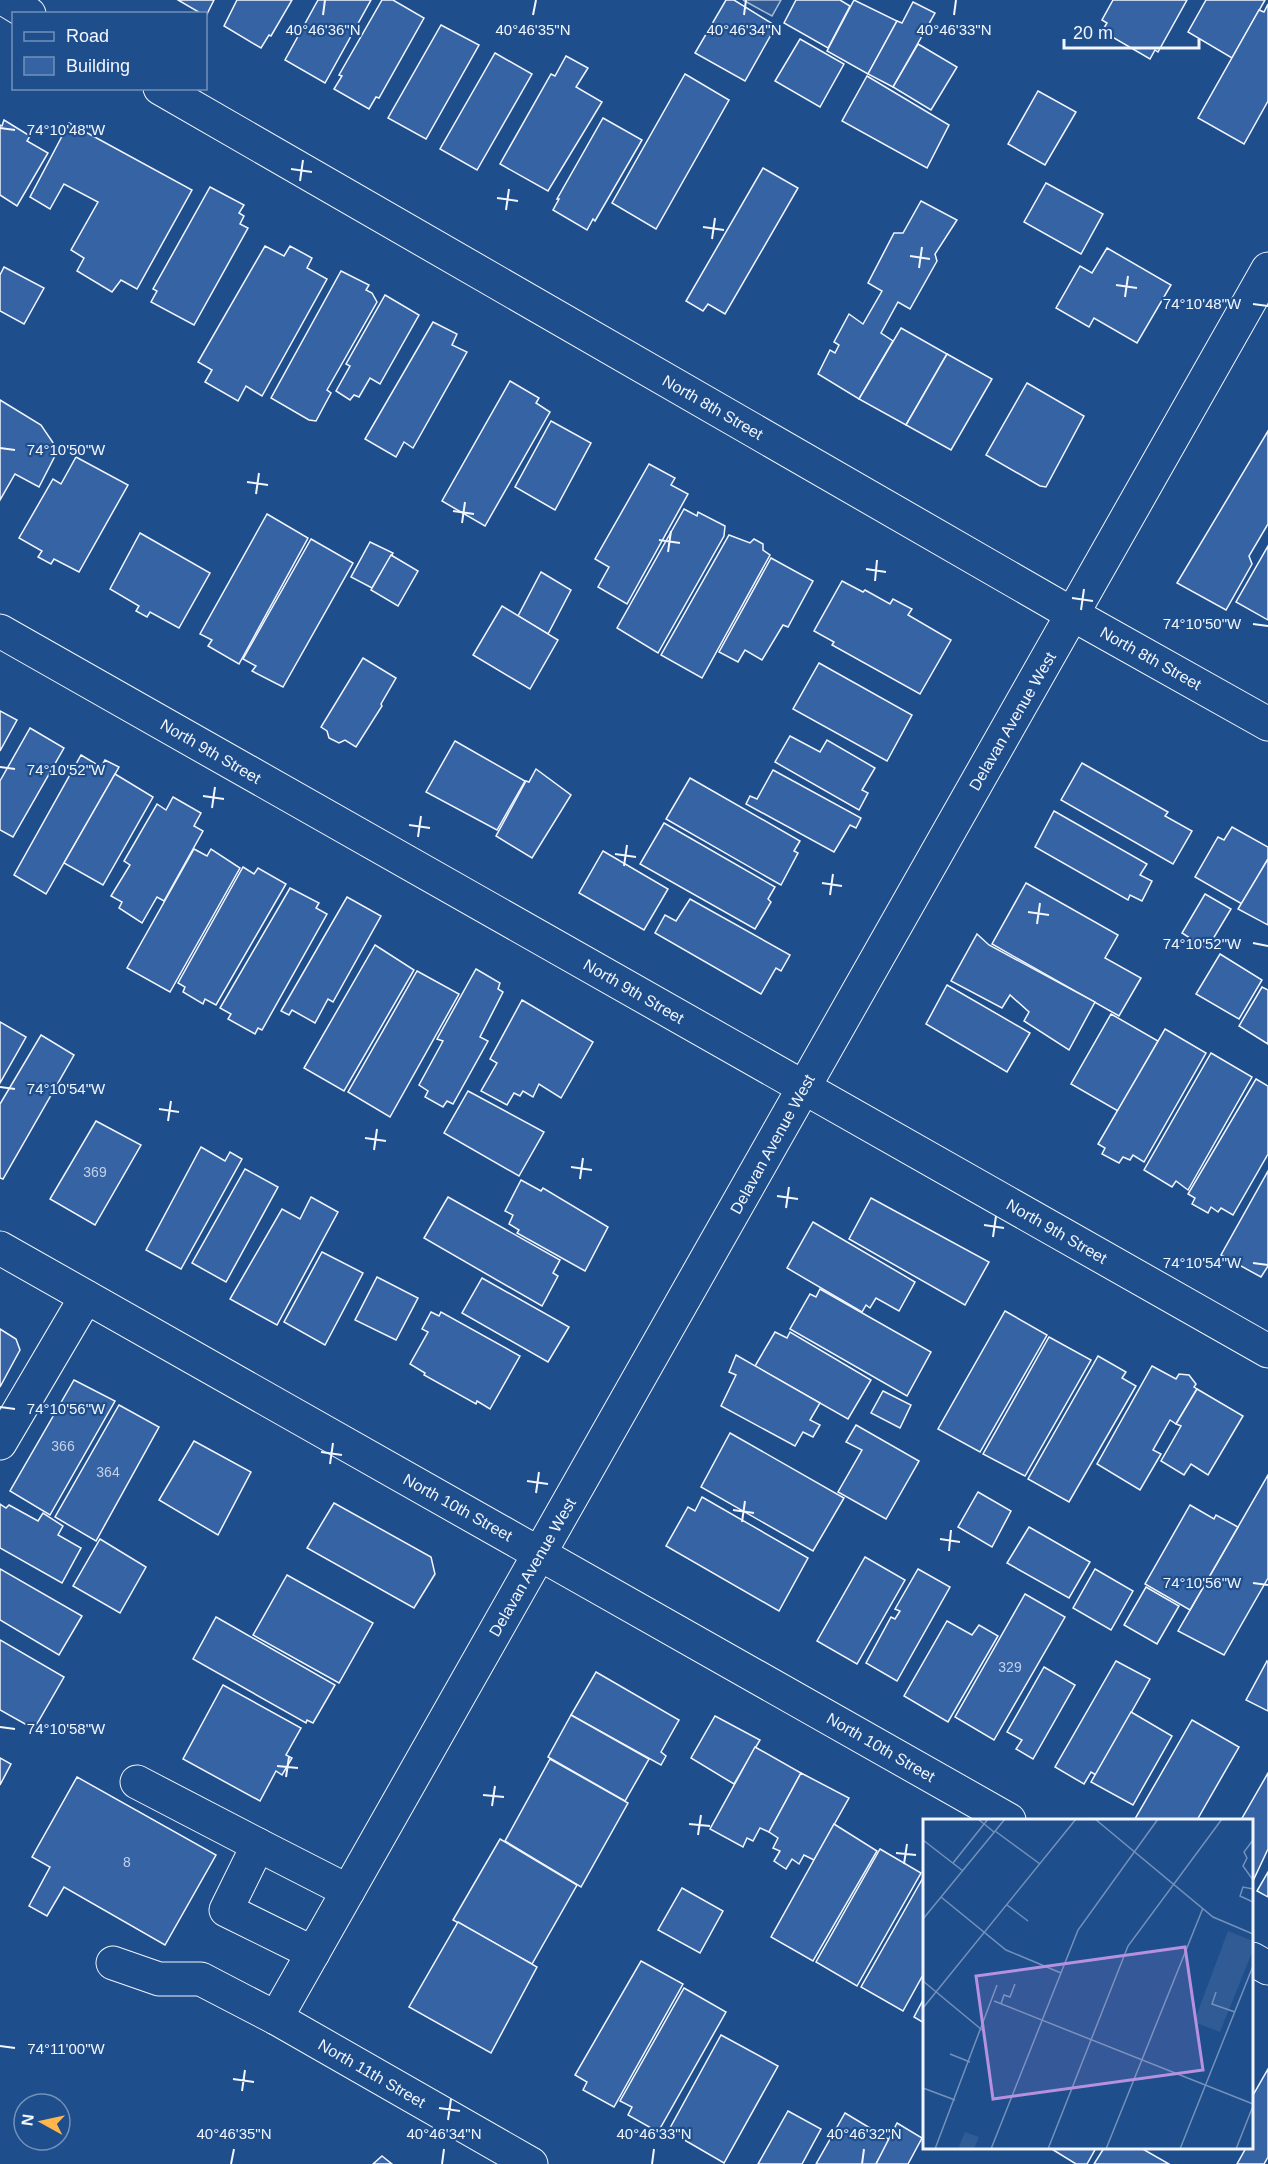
<svg xmlns="http://www.w3.org/2000/svg" width="1268" height="2164" font-family="Helvetica,sans-serif">
<rect width="100%" height="100%" fill="#1f4e8c"/>
<polygon fill="#305b95" stroke="#a8bbd7" stroke-width="1.5" points="743,0 781,0 772,16"/>
<g fill="#3563a3" stroke="#f2f6ff" stroke-width="1.5">
<polygon points="178,0 214,0 206,16 206,14 202,14"/>
<polygon points="237,0 292,0 271,36 269,35 261,48 224,26"/>
<polygon points="318,0 371,0 325,83 285,60"/>
<polygon points="382,0 393,0 424,18 379,98 376,97 369,109 334,89 342,76 339,75"/>
<polygon points="726,0 734,0 776,26 745,81 695,53"/>
<polygon points="796,0 840,0 850,6 828,48 784,23"/>
<polygon points="854,0 897,21 868,74 827,51"/>
<polygon points="1113,0 1187,0 1158,52 1155,50 1150,59 1102,31 1107,23 1102,20"/>
<polygon points="1206,0 1265,0 1232,58 1188,32"/>
<polygon points="913,2 935,13 893,87 868,74 897,21 902,23"/>
<polygon points="1268,4 1268,101 1244,144 1198,118 1259,10 1264,12"/>
<polygon points="441,25 479,45 426,139 388,118"/>
<polygon points="800,39 844,64 820,107 775,81"/>
<polygon points="918,44 957,67 931,110 893,87"/>
<polygon points="495,53 532,74 477,170 440,149"/>
<polygon points="566,56 588,68 576,87 602,102 548,191 500,164 551,74 555,76"/>
<polygon points="685,74 729,100 656,229 612,203"/>
<polygon points="867,76 949,125 927,168 842,121"/>
<polygon points="1038,91 1076,112 1045,165 1008,144"/>
<polygon points="603,118 642,140 595,221 593,219 587,230 553,210 559,199 557,199"/>
<polygon points="4,120 30,136 27,141 48,153 17,206 0,195 0,125 2,126"/>
<polygon points="69,123 192,190 137,289 121,280 112,292 77,271 84,258 71,250 98,202 64,184 50,209 30,197"/>
<polygon points="763,168 798,188 725,314 708,304 703,311 686,301"/>
<polygon points="1046,183 1103,214 1081,254 1024,222"/>
<polygon points="210,187 244,205 239,213 244,216 240,224 248,228 194,325 151,302 157,291 153,289"/>
<polygon points="921,201 957,220 935,254 937,261 910,309 898,302 881,333 893,341 859,399 818,374 830,350 835,353 839,345 834,342 849,314 863,324 882,291 868,283 894,233 903,233"/>
<polygon points="265,246 284,256 290,246 312,258 307,268 327,279 262,396 246,386 238,401 205,382 212,370 198,362"/>
<polygon points="1107,248 1171,285 1137,343 1094,318 1089,327 1056,308 1080,266 1092,273"/>
<polygon points="4,267 44,288 24,324 0,311 0,275"/>
<polygon points="341,271 369,285 366,290 372,293 377,302 327,390 331,393 316,421 309,420 271,398"/>
<polygon points="385,295 419,315 380,384 370,378 359,397 354,395 350,400 336,391 350,366 346,364"/>
<polygon points="433,322 457,334 452,345 467,352 413,448 404,442 396,457 365,439"/>
<polygon points="901,328 947,354 906,425 859,399"/>
<polygon points="947,354 992,379 951,450 906,425"/>
<polygon points="510,381 539,398 536,403 550,412 485,526 442,501"/>
<polygon points="1027,383 1084,416 1046,487 1040,486 986,455"/>
<polygon points="0,400 41,425 58,450 39,487 15,474 0,500"/>
<polygon points="551,421 591,443 555,510 515,487"/>
<polygon points="1268,431 1268,524 1249,556 1252,564 1226,610 1177,583"/>
<polygon points="76,457 128,485 79,572 54,559 51,564 38,557 42,551 19,538 53,479 61,484"/>
<polygon points="649,464 675,478 671,485 688,494 627,604 598,587 609,567 595,559"/>
<polygon points="684,509 697,516 698,512 725,526 724,536 658,653 617,628"/>
<polygon points="267,514 308,538 239,664 208,646 212,640 200,634"/>
<polygon points="140,533 210,573 179,628 150,612 147,617 136,611 139,606 110,589"/>
<polygon points="729,535 750,543 754,539 763,544 763,550 770,555 702,678 661,655"/>
<polygon points="311,539 353,563 283,687 252,671 256,666 243,659"/>
<polygon points="370,542 393,553 372,588 351,577"/>
<polygon points="1268,546 1268,620 1236,602"/>
<polygon points="391,555 418,571 398,606 371,590"/>
<polygon points="771,558 813,581 788,627 783,625 762,660 745,650 738,662 719,652"/>
<polygon points="541,572 571,590 548,634 518,616"/>
<polygon points="842,581 863,592 865,590 890,604 893,599 912,609 908,615 951,640 920,694 832,645 834,642 814,631"/>
<polygon points="502,606 558,640 530,689 473,655"/>
<polygon points="363,658 396,678 381,704 382,706 356,747 345,740 339,743 329,738 327,731 321,727"/>
<polygon points="819,663 912,715 887,761 793,709"/>
<polygon points="0,711 17,720 0,751"/>
<polygon points="30,728 64,748 13,837 0,830 0,781"/>
<polygon points="790,736 820,752 827,740 875,768 862,790 868,793 859,810 775,762"/>
<polygon points="455,741 525,781 497,830 426,792"/>
<polygon points="81,755 101,767 105,760 119,767 46,894 14,875"/>
<polygon points="1082,763 1168,812 1165,816 1192,831 1173,864 1061,800"/>
<polygon points="536,769 571,795 532,858 496,836 526,781 529,782"/>
<polygon points="773,770 861,818 856,828 850,825 834,852 746,804 750,796 757,799"/>
<polygon points="115,774 153,797 103,885 64,863"/>
<polygon points="690,778 800,841 794,851 798,853 781,885 666,819"/>
<polygon points="173,797 201,813 194,826 203,831 164,901 157,897 142,923 119,908 122,902 111,896 130,865 124,861 157,804 166,810"/>
<polygon points="1054,811 1147,864 1140,875 1152,881 1142,901 1130,895 1128,900 1035,847"/>
<polygon points="664,823 775,887 768,899 771,902 755,929 640,864"/>
<polygon points="1232,827 1268,847 1268,859 1242,904 1195,877 1218,837 1224,840"/>
<polygon points="194,849 207,856 211,849 240,868 170,992 127,968"/>
<polygon points="603,851 668,889 644,930 579,893"/>
<polygon points="1268,859 1268,925 1238,909"/>
<polygon points="243,867 254,874 258,868 286,884 216,1005 205,999 203,1004 183,992 185,987 178,983"/>
<polygon points="1026,883 1118,935 1105,958 1141,978 1119,1016 992,944"/>
<polygon points="290,888 319,903 316,908 327,914 262,1030 258,1028 255,1034 228,1019 231,1014 220,1008"/>
<polygon points="1205,894 1231,909 1207,949 1182,933"/>
<polygon points="347,897 381,916 333,1002 328,999 315,1023 292,1010 289,1015 281,1011"/>
<polygon points="690,899 790,955 781,971 776,968 761,994 655,933 665,915 676,921"/>
<polygon points="977,934 989,945 1095,1002 1069,1050 1024,1021 1029,1012 1010,995 1002,1008 951,981"/>
<polygon points="375,945 414,970 344,1091 304,1068"/>
<polygon points="1220,954 1262,980 1239,1019 1196,994"/>
<polygon points="476,969 500,983 498,989 503,992 480,1037 488,1041 453,1104 447,1101 443,1107 425,1097 428,1091 419,1085 443,1041 437,1039"/>
<polygon points="417,971 459,994 390,1117 348,1092"/>
<polygon points="947,985 1030,1033 1007,1072 926,1024"/>
<polygon points="1262,987 1268,990 1268,1044 1239,1026"/>
<polygon points="522,1000 593,1042 561,1098 539,1084 533,1097 523,1091 520,1096 514,1093 507,1105 481,1091 497,1063 490,1059"/>
<polygon points="1111,1014 1158,1041 1118,1111 1071,1084"/>
<polygon points="0,1022 26,1037 0,1083"/>
<polygon points="1165,1029 1206,1053 1144,1162 1133,1155 1130,1160 1123,1157 1119,1163 1102,1154 1105,1148 1098,1144"/>
<polygon points="41,1035 74,1055 3,1179 0,1178 0,1104"/>
<polygon points="1211,1053 1252,1077 1188,1190 1176,1181 1172,1187 1144,1170"/>
<polygon points="1256,1079 1268,1086 1268,1154 1233,1215 1221,1208 1218,1212 1211,1207 1208,1213 1192,1204 1195,1198 1188,1194"/>
<polygon points="468,1091 544,1132 519,1176 444,1133"/>
<polygon points="96,1121 141,1145 95,1225 50,1199"/>
<polygon points="201,1147 225,1161 230,1152 242,1159 181,1269 146,1250"/>
<polygon points="245,1169 278,1187 226,1282 192,1263"/>
<polygon points="1268,1171 1268,1266 1261,1277 1221,1255"/>
<polygon points="521,1180 541,1191 543,1188 608,1227 585,1271 517,1233 519,1230 509,1224 513,1215 505,1211"/>
<polygon points="311,1197 338,1212 277,1325 230,1299 282,1209 300,1219"/>
<polygon points="448,1197 560,1260 553,1273 558,1276 542,1306 424,1238"/>
<polygon points="871,1198 989,1262 965,1305 849,1239"/>
<polygon points="813,1222 915,1282 899,1311 876,1298 870,1308 866,1305 862,1312 787,1268"/>
<polygon points="322,1252 363,1273 325,1345 284,1322"/>
<polygon points="377,1277 418,1298 396,1340 355,1320"/>
<polygon points="482,1278 569,1327 548,1362 462,1313"/>
<polygon points="820,1289 931,1352 907,1396 790,1329 810,1294 816,1297"/>
<polygon points="1005,1311 1047,1335 980,1452 938,1429"/>
<polygon points="431,1312 439,1316 441,1312 520,1356 490,1409 477,1401 476,1404 424,1375 425,1373 410,1364 428,1332 422,1329"/>
<polygon points="0,1329 16,1339 20,1350 0,1387"/>
<polygon points="775,1332 787,1338 790,1332 871,1380 848,1419 755,1366"/>
<polygon points="1049,1337 1091,1360 1025,1476 983,1454"/>
<polygon points="736,1355 820,1403 810,1420 820,1425 813,1437 803,1432 795,1446 721,1406 736,1375 729,1372"/>
<polygon points="1098,1356 1126,1372 1122,1378 1136,1386 1069,1502 1028,1479"/>
<polygon points="1152,1366 1176,1379 1179,1374 1189,1375 1196,1384 1194,1387 1197,1389 1176,1424 1170,1420 1153,1450 1161,1454 1140,1490 1097,1464"/>
<polygon points="74,1380 115,1401 50,1515 10,1491"/>
<polygon points="1197,1389 1243,1416 1208,1475 1191,1464 1184,1475 1161,1461 1181,1426 1176,1424"/>
<polygon points="883,1391 911,1405 900,1428 871,1413"/>
<polygon points="119,1405 159,1427 96,1541 55,1517"/>
<polygon points="856,1425 919,1461 886,1519 838,1492 862,1450 846,1442"/>
<polygon points="730,1433 844,1498 813,1551 701,1487"/>
<polygon points="194,1441 251,1472 218,1535 159,1500"/>
<polygon points="1268,1475 1268,1578 1224,1655 1178,1631"/>
<polygon points="978,1492 1011,1511 992,1547 958,1527"/>
<polygon points="702,1497 808,1558 779,1611 666,1546 688,1507 695,1511"/>
<polygon points="334,1503 431,1557 435,1574 414,1608 307,1548"/>
<polygon points="0,1504 6,1508 9,1505 38,1521 43,1513 63,1526 58,1535 81,1548 62,1583 0,1548"/>
<polygon points="1190,1505 1214,1519 1216,1515 1238,1527 1190,1610 1145,1584"/>
<polygon points="1029,1527 1090,1562 1069,1598 1007,1563"/>
<polygon points="100,1539 146,1567 120,1613 73,1586"/>
<polygon points="865,1557 905,1580 857,1664 817,1641"/>
<polygon points="0,1569 82,1616 59,1655 0,1620"/>
<polygon points="918,1569 950,1587 897,1681 866,1663 891,1617 895,1619 900,1611 895,1609"/>
<polygon points="1095,1569 1133,1591 1111,1630 1073,1608"/>
<polygon points="287,1575 373,1623 339,1683 253,1635"/>
<polygon points="1146,1587 1179,1606 1157,1644 1124,1625"/>
<polygon points="1025,1594 1065,1617 994,1740 955,1717"/>
<polygon points="216,1617 335,1685 313,1723 307,1720 306,1723 193,1659"/>
<polygon points="947,1621 972,1635 979,1625 998,1636 948,1722 904,1696"/>
<polygon points="0,1640 64,1677 34,1729 0,1710"/>
<polygon points="1116,1661 1150,1679 1096,1775 1091,1772 1084,1784 1055,1767"/>
<polygon points="1267,1661 1268,1662 1268,1711 1246,1700"/>
<polygon points="1044,1667 1075,1685 1033,1759 1016,1749 1022,1740 1007,1732"/>
<polygon points="596,1672 679,1720 661,1752 666,1756 661,1765 571,1715"/>
<polygon points="223,1685 301,1728 286,1755 292,1758 282,1775 276,1771 260,1801 183,1759"/>
<polygon points="1131,1712 1172,1736 1133,1805 1091,1782"/>
<polygon points="571,1715 649,1759 625,1801 548,1757"/>
<polygon points="715,1716 760,1740 734,1784 691,1758"/>
<polygon points="1192,1720 1239,1747 1197,1820 1136,1820 1135,1819"/>
<polygon points="755,1747 801,1773 769,1832 760,1828 753,1841 747,1838 743,1847 710,1829"/>
<polygon points="0,1758 11,1764 0,1785"/>
<polygon points="550,1759 628,1803 581,1887 505,1841"/>
<polygon points="801,1773 849,1798 814,1860 804,1855 799,1864 792,1859 786,1869 774,1861 780,1851 773,1848 778,1838 769,1832"/>
<polygon points="1268,1773 1268,1849 1252,1883 1252,1820 1241,1820"/>
<polygon points="77,1777 216,1855 165,1945 64,1887 47,1916 29,1906 50,1867 32,1857"/>
<polygon points="834,1824 877,1851 813,1961 771,1937"/>
<polygon points="500,1839 577,1885 532,1964 453,1920"/>
<polygon points="880,1849 921,1873 857,1986 816,1962"/>
<polygon points="1268,1872 1268,1897 1257,1891"/>
<polygon points="924,1876 924,1973 903,2011 861,1987"/>
<polygon points="682,1888 723,1911 700,1953 658,1930"/>
<polygon points="458,1922 537,1967 491,2053 409,2007"/>
<polygon points="641,1961 683,1984 614,2107 583,2090 587,2082 575,2075"/>
<polygon points="684,1988 726,2012 658,2132 628,2115 632,2107 620,2101"/>
<polygon points="924,1998 924,2023 914,2017"/>
<polygon points="721,2035 778,2066 724,2163 681,2138 683,2136 670,2128"/>
<polygon points="1268,2069 1268,2157 1264,2164 1237,2164 1246,2148 1252,2148 1252,2097"/>
<polygon points="788,2111 821,2129 802,2164 758,2164"/>
<polygon points="845,2113 890,2140 876,2164 816,2164"/>
<polygon points="897,2123 922,2138 908,2164 876,2164"/>
<polygon points="1050,2148 1096,2148 1087,2164 1076,2164"/>
<polygon points="1104,2148 1141,2148 1169,2164 1094,2164"/>
<polygon points="382,2156 392,2164 373,2164"/>
</g>
<g fill="none" stroke-linecap="round" stroke-linejoin="round">
<g stroke="#f2f6ff" stroke-width="35">
<g id="minor">
<polyline points="6,0 29,14"/>
<polyline points="160,88 1072,614 1268,724"/>
<polyline points="0,631 1268,1351"/>
<polyline points="0,1248 1009,1820"/>
<polyline points="0,1443 86,1297"/>
<polyline points="137,1782 258,1845 226,1910 313,1953"/>
<polyline points="258,1845 348,1891"/>
<polyline points="1252,1959 1268,1968"/>
<polyline points="113,1963 159,1979 201,1979 276,2018 531,2164"/>
<polyline points="276,2018 1268,269"/>
</g>
</g>
<use href="#minor" stroke="#1f4e8c" stroke-width="33"/>
</g>
<path fill="none" stroke="#f2f6ff" stroke-width="2" d="M 323,15 L 325,0M 533,15 L 536,0M 744,15 L 746,0M 954,15 L 956,0M 0,128 L 15,130M 291,169 L 312,172M 300,181 L 303,160M 497,198 L 518,201M 506,210 L 509,189M 703,227 L 724,230M 712,239 L 715,218M 910,256 L 930,259M 919,268 L 922,247M 1116,285 L 1137,288M 1125,297 L 1128,276M 1253,304 L 1268,306M 0,448 L 15,450M 247,482 L 268,485M 256,494 L 259,473M 453,511 L 474,514M 462,523 L 465,502M 659,540 L 680,543M 668,552 L 671,531M 866,569 L 886,572M 875,581 L 877,560M 1072,598 L 1093,601M 1081,610 L 1084,589M 1253,624 L 1268,626M 0,767 L 15,769M 203,796 L 224,799M 212,808 L 215,787M 409,825 L 430,828M 418,837 L 421,816M 615,854 L 636,857M 624,866 L 627,845M 822,883 L 842,886M 830,895 L 833,874M 1028,912 L 1049,915M 1037,924 L 1040,903M 1253,943 L 1268,946M 0,1087 L 15,1089M 159,1109 L 179,1112M 168,1121 L 171,1101M 365,1138 L 386,1141M 374,1150 L 377,1129M 571,1167 L 592,1170M 580,1179 L 583,1158M 777,1196 L 798,1199M 786,1208 L 789,1187M 984,1225 L 1004,1228M 993,1237 L 996,1216M 1253,1263 L 1268,1265M 0,1407 L 15,1409M 321,1452 L 342,1455M 330,1464 L 333,1443M 527,1481 L 548,1484M 536,1493 L 539,1472M 733,1510 L 754,1513M 742,1522 L 745,1501M 940,1539 L 960,1542M 949,1551 L 951,1530M 1253,1583 L 1268,1585M 0,1727 L 15,1729M 277,1766 L 298,1768M 286,1777 L 289,1757M 483,1795 L 504,1797M 492,1806 L 495,1786M 689,1824 L 710,1826M 698,1835 L 701,1815M 896,1853 L 916,1855M 904,1864 L 907,1844M 0,2046 L 15,2048M 233,2079 L 254,2082M 242,2091 L 245,2070M 439,2108 L 460,2111M 448,2120 L 451,2099M 231,2164 L 234,2149M 442,2164 L 444,2149M 652,2164 L 654,2149M 862,2164 L 864,2149"/>
<g text-anchor="middle" stroke-width="4.5" stroke-linejoin="round" paint-order="stroke">
<g font-size="14" fill="#c3d1e8">
<text x="95" y="1177">369</text>
<text x="63" y="1451">366</text>
<text x="108" y="1477">364</text>
<text x="1010" y="1672">329</text>
<text x="127" y="1867">8</text>
</g>
<g font-size="16" fill="#f2f6ff" stroke="#1f4e8c">
<text transform="translate(713 407) rotate(30)" y="6">North 8th Street</text>
<text transform="translate(1151 658) rotate(29)" y="6">North 8th Street</text>
<text transform="translate(1012 721) rotate(-60)" y="6">Delavan Avenue West</text>
<text transform="translate(211 751) rotate(30)" y="6">North 9th Street</text>
<text transform="translate(634 991) rotate(30)" y="6">North 9th Street</text>
<text transform="translate(772 1144) rotate(-61)" y="6">Delavan Avenue West</text>
<text transform="translate(1057 1231) rotate(30)" y="6">North 9th Street</text>
<text transform="translate(458 1507) rotate(29)" y="6">North 10th Street</text>
<text transform="translate(532 1567) rotate(-60)" y="6">Delavan Avenue West</text>
<text transform="translate(881 1747) rotate(30)" y="6">North 10th Street</text>
<text transform="translate(372 2073) rotate(30)" y="6">North 11th Street</text>
</g>
</g>
<g transform="translate(923 1819)">
<rect width="330" height="330" fill="#1f4e8c"/>
<path d="M 305,112 L 330,122 L 330,131 L 297,213 L 271,203 ZM 42,313 L 56,318 L 51,330 L 35,330 Z" fill="#305b95"/>
<path fill="none" stroke="#7391ba" stroke-width="1.5" d="M 55,0 L 71,13M 172,0 L 290,98 L 330,115M 72,12 L 117,45M 0,21 L 40,52M 330,21 L 321,33 L 324,39 L 320,47 L 330,61M 30,44 L 65,0M 330,70 L 320,68 L 317,77 L 330,83M 18,78 L 83,131 L 138,154M 84,86 L 105,102M 0,100 L 82,0M 0,162 L 59,211M 293,173 L 289,185 L 312,193M 71,182 L 330,285M 78,185 L 81,176 L 87,178 L 92,165M 0,189 L 153,0M 27,235 L 47,243M 0,269 L 32,281M 12,330 L 74,166M 68,330 L 155,111 L 235,0M 125,330 L 205,127 L 299,0M 183,330 L 280,89M 257,330 L 330,147M 313,330 L 330,287"/>
<path fill="#b691df" fill-opacity="0.15" stroke="#b691df" stroke-width="3" d="M 262,128 L 280,251 L 70,280 L 53,157 Z"/>
<rect width="330" height="330" fill="none" stroke="#f2f6ff" stroke-width="3"/>
</g>
<g font-size="15" text-anchor="middle" fill="#f2f6ff" stroke="#1f4e8c" stroke-width="4.5" stroke-linejoin="round" paint-order="stroke">
<text x="323" y="35">40°46'36"N</text>
<text x="533" y="35">40°46'35"N</text>
<text x="744" y="35">40°46'34"N</text>
<text x="954" y="35">40°46'33"N</text>
<text x="66" y="135">74°10'48"W</text>
<text x="1202" y="309">74°10'48"W</text>
<text x="66" y="455">74°10'50"W</text>
<text x="1202" y="629">74°10'50"W</text>
<text x="66" y="775">74°10'52"W</text>
<text x="1202" y="949">74°10'52"W</text>
<text x="66" y="1094">74°10'54"W</text>
<text x="1202" y="1268">74°10'54"W</text>
<text x="66" y="1414">74°10'56"W</text>
<text x="1202" y="1588">74°10'56"W</text>
<text x="66" y="1734">74°10'58"W</text>
<text x="66" y="2054">74°11'00"W</text>
<text x="234" y="2139">40°46'35"N</text>
<text x="444" y="2139">40°46'34"N</text>
<text x="654" y="2139">40°46'33"N</text>
<text x="864" y="2139">40°46'32"N</text>
</g>
<rect x="12" y="12" width="195" height="78" fill="#1f4e8c" stroke="#7391ba" stroke-width="1.5"/>
<rect x="24" y="32" width="30" height="9" fill="#1f4e8c" stroke="#7391ba" stroke-width="1.5"/>
<text x="66" y="42" font-size="18" fill="#f2f6ff">Road</text>
<rect x="24" y="57" width="30" height="18" fill="#3563a3" stroke="#7391ba" stroke-width="1.5"/>
<text x="66" y="72" font-size="18" fill="#f2f6ff">Building</text>
<g transform="translate(42 2122) rotate(278)"><circle r="28" fill="#1f4e8c" stroke="#7391ba" stroke-width="1.5"/>
<path d="M0-4.5L10 22L0 15L-10 22Z" fill="#ffb74d"/>
<text y="-9" font-size="16" font-weight="bold" text-anchor="middle" fill="#f2f6ff">N</text>
</g>
<path d="M1064 39v9h135v-9" fill="none" stroke="#f2f6ff" stroke-width="3"/>
<text x="1073" y="39" font-size="18" fill="#f2f6ff" stroke="#1f4e8c" stroke-width="4.5" paint-order="stroke">20 m</text>
</svg>
